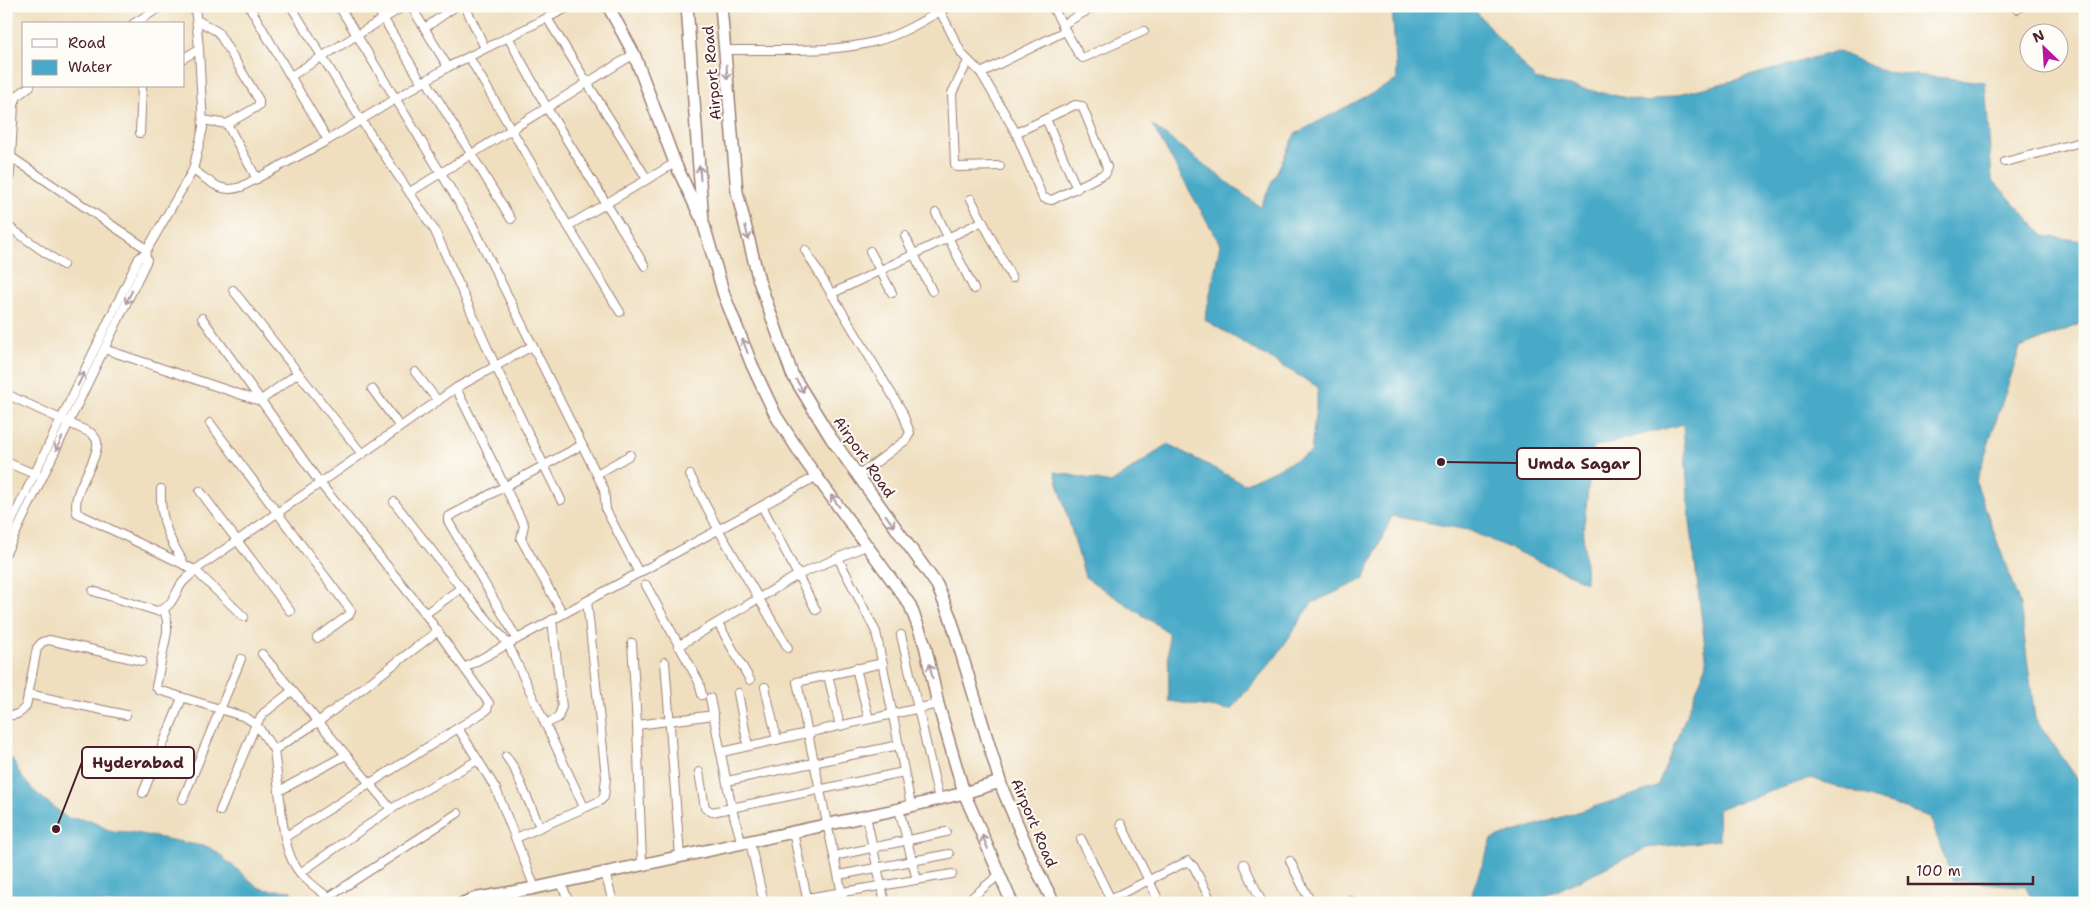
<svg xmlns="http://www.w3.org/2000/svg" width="2091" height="909" font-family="'Shantell Sans',sans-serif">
<rect width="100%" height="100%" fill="#fdfcf7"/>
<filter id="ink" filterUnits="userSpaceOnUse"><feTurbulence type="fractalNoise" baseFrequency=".02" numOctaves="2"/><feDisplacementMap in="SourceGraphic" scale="10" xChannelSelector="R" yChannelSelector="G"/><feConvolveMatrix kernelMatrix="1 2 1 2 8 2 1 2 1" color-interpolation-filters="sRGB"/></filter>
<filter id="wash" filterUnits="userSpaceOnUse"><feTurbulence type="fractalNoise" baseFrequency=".0096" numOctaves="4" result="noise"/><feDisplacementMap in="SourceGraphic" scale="20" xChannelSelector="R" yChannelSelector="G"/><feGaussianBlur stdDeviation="1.12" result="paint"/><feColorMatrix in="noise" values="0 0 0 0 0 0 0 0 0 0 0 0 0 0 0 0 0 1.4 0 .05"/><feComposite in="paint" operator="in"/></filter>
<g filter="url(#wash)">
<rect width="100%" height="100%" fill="#efdfbf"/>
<g fill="#48aac8" stroke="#49647a">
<polygon points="1392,6 1471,6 1535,79 1647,102 1732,81 1837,51 1885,72 1985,82 1992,179 2044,236 2085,241 2085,322 2020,348 1976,482 2020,605 2035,718 2085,790 2085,903 2034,903 2025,886 1953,881 1930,817 1811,778 1718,809 1719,840 1647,848 1531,903 1468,903 1492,839 1657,787 1707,664 1690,521 1683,424 1593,447 1583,533 1586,582 1468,530 1392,516 1364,579 1312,603 1275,658 1230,710 1169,701 1168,632 1085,577 1055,472 1111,483 1168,444 1244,484 1311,453 1318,387 1205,320 1220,244 1152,125 1260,207 1295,134 1397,80"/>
<path d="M 6,755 L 12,759 L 21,776 L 33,790 L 67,818 L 90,820 L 110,831 L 130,832 L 208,847 L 215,851 L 258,887 C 268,892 280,889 291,891 L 293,897 L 289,903 L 6,903 Z"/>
</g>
</g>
<g filter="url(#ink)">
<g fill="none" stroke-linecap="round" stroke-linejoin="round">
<g stroke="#9c7f75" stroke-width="10">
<g id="street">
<polyline points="249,6 328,140"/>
<polyline points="291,6 361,120 435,231 495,365 561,500"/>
<polyline points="339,6 472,224 604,489 606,510 639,573"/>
<polyline points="376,6 422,83"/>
<polyline points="411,6 448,67"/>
<polyline points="465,6 485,48"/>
<polyline points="1052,6 1079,55 1083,58 1144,31"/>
<polyline points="2017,9 2022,6"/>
<polyline points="940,11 962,54 981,73 1016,133 1043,198 1052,200 1106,173 1107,167 1082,106 1075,105 1016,133"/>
<polyline points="547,18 647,179"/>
<polyline points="197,20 218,32 259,100 259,105 255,108 227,124 203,120"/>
<polyline points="133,24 162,6"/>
<polyline points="1062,25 1095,6"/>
<polyline points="425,28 456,6"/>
<polyline points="508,37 547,108 645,266"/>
<path d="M 725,50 C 773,49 831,54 877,41 C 903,34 926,19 949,6"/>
<polyline points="469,57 568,226 675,163"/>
<polyline points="184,58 199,49"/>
<polyline points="968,61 952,93 955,164 957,167 1000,166"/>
<polyline points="981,73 1065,31"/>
<polyline points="291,76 404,6"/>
<polyline points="426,80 511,219"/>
<polyline points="30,86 17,96 14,104 11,157 147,249"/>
<polyline points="1046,119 1077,189"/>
<polyline points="227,124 257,179"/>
<polyline points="140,133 142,86"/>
<polyline points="2005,162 2085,141"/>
<path d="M 193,170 C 210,181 220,194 241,187 L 328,140 L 448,67 L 571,6"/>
<polyline points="410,192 634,54"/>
<polyline points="971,199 1012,278"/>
<polyline points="936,213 974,289"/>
<polyline points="6,220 11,157 9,156"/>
<polyline points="6,225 63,265"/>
<polyline points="568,226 620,312"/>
<polyline points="905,236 932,291"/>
<polyline points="805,250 902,411 910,433 906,440 858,476"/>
<polyline points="870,251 892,293"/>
<polyline points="831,294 983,221"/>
<polyline points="202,318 320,483 421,608 489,703 487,710 458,728 496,789 535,888"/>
<polyline points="532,346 456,388 524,525 521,539 563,614"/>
<polyline points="104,349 260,401 298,373"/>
<polyline points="415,372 438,401"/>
<polyline points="372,389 400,427"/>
<path d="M 6,394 L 91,433 C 95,437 98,440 97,446 C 95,468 71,490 77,513 L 195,570 L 244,617"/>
<polyline points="210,423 351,611 349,615 317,638"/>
<polyline points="362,454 456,388"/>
<polyline points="6,462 39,476"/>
<polyline points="597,474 630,455"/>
<polyline points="690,475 718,529 788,648"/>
<path d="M 161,489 C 160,507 163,523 171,540 C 175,549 181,556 184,565"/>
<polyline points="200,491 290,611"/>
<polyline points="394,502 461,588 425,614"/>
<polyline points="762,506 816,610"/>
<polyline points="6,533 139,258 145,253 193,170 203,128 199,49 195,6"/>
<polyline points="6,553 147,260 145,253"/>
<polyline points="838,558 876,632 911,805"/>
<polyline points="646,585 699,682 702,695"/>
<polyline points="461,588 508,644 584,807"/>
<path d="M 93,591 L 157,611 C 174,607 174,593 183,582 C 187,578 192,574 195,570 L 362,454 L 233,290"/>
<polyline points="587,601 817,476"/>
<polyline points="164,610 167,620 167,632 156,687 159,690 245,717 256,724 274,750"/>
<polyline points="718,623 750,680"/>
<polyline points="901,635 939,799"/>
<polyline points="517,639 448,521 448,517 582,445"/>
<polyline points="632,643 637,725 642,864"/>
<polyline points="678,646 798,575 868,545"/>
<polyline points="262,654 391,809"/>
<polyline points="665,662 680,856"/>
<polyline points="464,668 587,601 606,777 604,797 600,801 516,838"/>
<polyline points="856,668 869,719"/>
<polyline points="828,675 840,726"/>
<polyline points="765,687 777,740"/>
<polyline points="738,693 748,746"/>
<polyline points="28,694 126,715"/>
<polyline points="710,698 732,809 742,844"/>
<path d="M 6,715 C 16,716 20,714 26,706 L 37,648 L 42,642 L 49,640 L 142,661"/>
<polyline points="545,724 558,718 562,707 552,620"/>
<polyline points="637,725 714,715"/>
<polyline points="722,752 938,704"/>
<polyline points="506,756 514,768 540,827"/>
<polyline points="699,772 705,808 712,812 904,772"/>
<polyline points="727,781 899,745"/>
<polyline points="279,791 274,750 318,722 438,631"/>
<polyline points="143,793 182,698"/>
<polyline points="183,799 241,659"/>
<polyline points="899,809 917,880"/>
<polyline points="220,811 256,724 264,713 292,691"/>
<polyline points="866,816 885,903"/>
<polyline points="1121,824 1160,903"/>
<polyline points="793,832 808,903"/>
<polyline points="285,837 458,728"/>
<polyline points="1081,839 1112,902"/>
<polyline points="750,842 764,903"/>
<polyline points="834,856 946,832"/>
<polyline points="1290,861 1311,903"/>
<polyline points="1244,864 1262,903"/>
<polyline points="605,872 613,903"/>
<polyline points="300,873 391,809 478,760"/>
<polyline points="839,875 949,854"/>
<polyline points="561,882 569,903"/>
<polyline points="329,897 458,813"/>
<polyline points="807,898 952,874"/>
<path d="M 335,903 C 324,893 312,886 302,875 C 282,854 283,818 279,791 L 346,755"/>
<polyline points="844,903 797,682 883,663"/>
<polyline points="965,903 999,875"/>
<polyline points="1102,903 1188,861 1194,867 1212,903"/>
<polyline points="1347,903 1351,901"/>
</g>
</g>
<g stroke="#9c7f75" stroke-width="14">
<g id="secondary">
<polyline points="608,6 634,54 675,163 700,216"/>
<polyline points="687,6 703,222 724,295 752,365 776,416 806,462 910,605 925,645 938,704 964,793 1012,903"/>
<polyline points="721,6 737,192 759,281 792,374 831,438 937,585 951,619 1002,788 1036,868 1054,903"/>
<polyline points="463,903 473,899 535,888 899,809 964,793 1000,782"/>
</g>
</g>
<use href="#street" stroke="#fff" stroke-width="8"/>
<use href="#secondary" stroke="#fff" stroke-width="11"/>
</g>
<defs><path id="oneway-shaft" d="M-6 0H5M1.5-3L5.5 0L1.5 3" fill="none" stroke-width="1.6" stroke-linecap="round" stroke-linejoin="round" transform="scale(1.25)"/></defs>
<g stroke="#ae9aa0">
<use href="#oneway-shaft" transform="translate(727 72) rotate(85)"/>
<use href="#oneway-shaft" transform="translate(700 173) rotate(-94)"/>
<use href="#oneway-shaft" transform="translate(747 233) rotate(76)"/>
<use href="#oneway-shaft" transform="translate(129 297) rotate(116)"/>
<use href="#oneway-shaft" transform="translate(745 346) rotate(-111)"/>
<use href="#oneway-shaft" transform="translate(81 379) rotate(-64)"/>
<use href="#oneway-shaft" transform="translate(800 386) rotate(59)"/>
<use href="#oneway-shaft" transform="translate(59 444) rotate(115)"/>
<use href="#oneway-shaft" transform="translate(835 501) rotate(-126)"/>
<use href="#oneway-shaft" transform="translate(890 521) rotate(54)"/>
<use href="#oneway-shaft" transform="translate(931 671) rotate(-102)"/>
<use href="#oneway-shaft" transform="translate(985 842) rotate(-113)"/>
</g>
</g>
<g text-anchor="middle" stroke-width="4" stroke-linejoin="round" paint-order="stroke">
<g font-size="15" fill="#4a1f2b" stroke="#fdfcf7">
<text transform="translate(712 73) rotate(-95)" y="5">Airport Road</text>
<text transform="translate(864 457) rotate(55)" y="5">Airport Road</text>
<text transform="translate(1034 823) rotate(67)" y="5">Airport Road</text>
</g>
</g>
<path fill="none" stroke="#4a1f2b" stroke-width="2" d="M1441 462L1517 463M56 829L82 762"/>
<g fill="#4a1f2b" stroke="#fdfcf7" stroke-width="2">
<circle cx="1441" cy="462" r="5"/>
<circle cx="56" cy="829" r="5"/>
</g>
<g fill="#fdfcf7" stroke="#4a1f2b" stroke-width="2">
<rect x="1517" y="448" width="123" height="31" rx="5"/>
<rect x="82" y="747" width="112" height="31" rx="5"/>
</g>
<g font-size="16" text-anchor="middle" font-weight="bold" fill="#4a1f2b">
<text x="1579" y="469">Umda Sagar</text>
<text x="138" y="768">Hyderabad</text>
</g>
<rect width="2091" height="909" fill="none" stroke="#fdfcf7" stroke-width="25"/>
<rect x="22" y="22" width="162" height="65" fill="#fdfcf7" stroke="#b5a4a5"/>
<rect x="32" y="39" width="25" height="8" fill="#ffffff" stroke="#b5a4a5"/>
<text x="68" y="48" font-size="15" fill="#4a1f2b">Road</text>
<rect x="32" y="60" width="25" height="15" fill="#48aac8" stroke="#b5a4a5"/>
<text x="68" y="72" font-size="15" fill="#4a1f2b">Water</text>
<g transform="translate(2044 48) rotate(335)"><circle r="24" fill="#fdfcf7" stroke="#b5a4a5"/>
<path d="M0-4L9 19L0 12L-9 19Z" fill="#b5179e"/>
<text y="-8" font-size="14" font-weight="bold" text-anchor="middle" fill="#4a1f2b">N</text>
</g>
<path d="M1908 876v8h125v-8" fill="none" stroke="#4a1f2b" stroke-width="2.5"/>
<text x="1916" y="876" font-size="15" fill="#4a1f2b" stroke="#fdfcf7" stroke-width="4" paint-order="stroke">100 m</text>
</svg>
